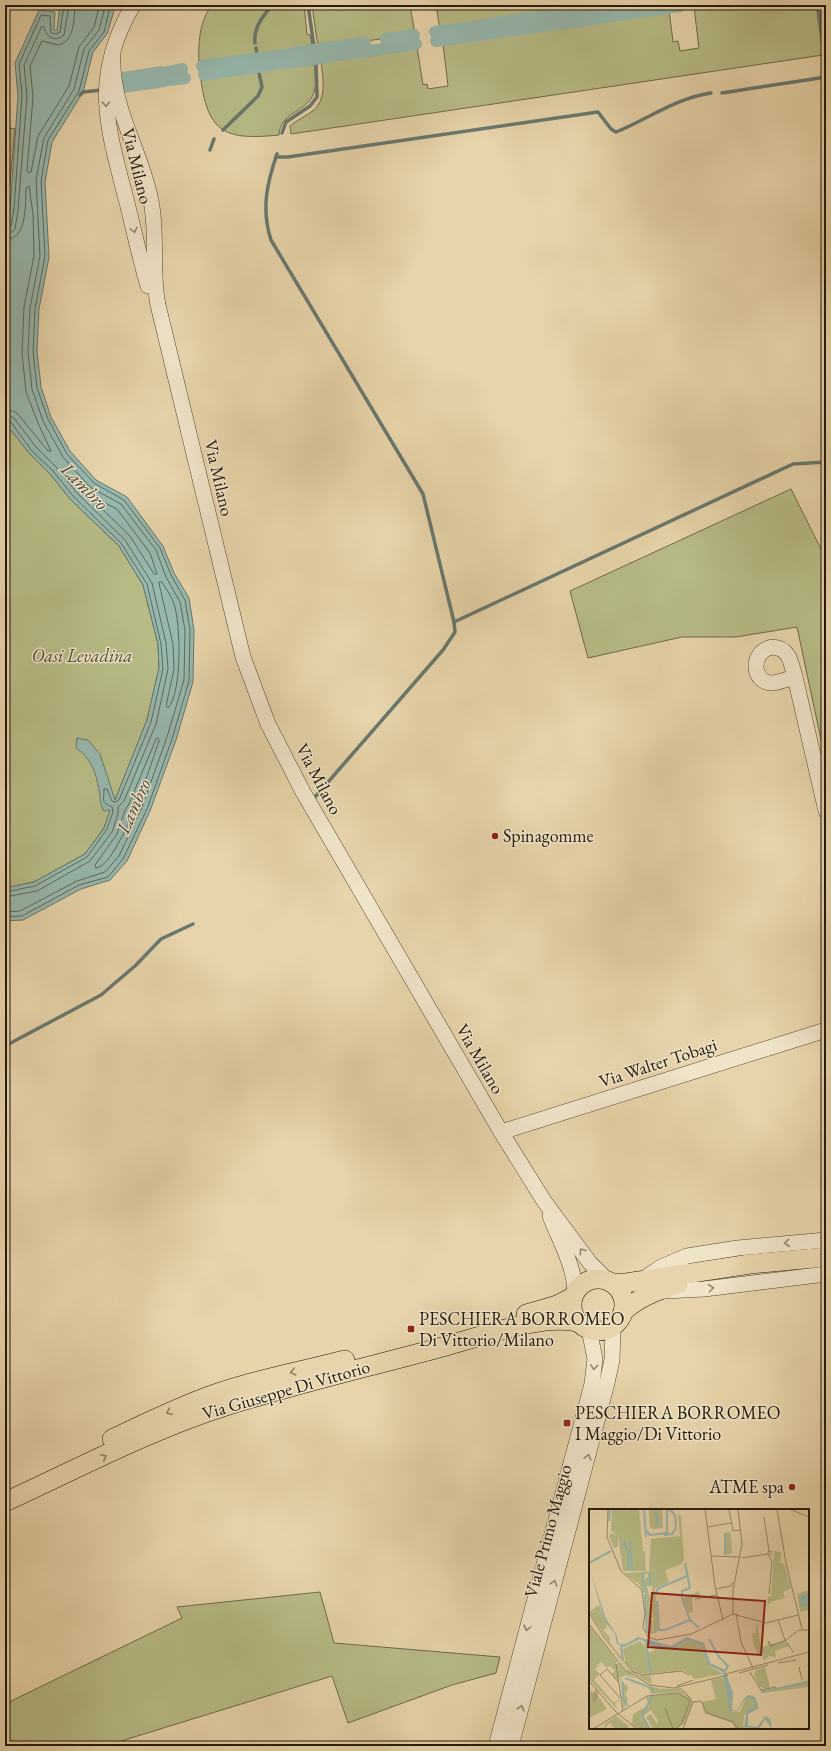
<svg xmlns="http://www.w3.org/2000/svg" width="831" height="1751" font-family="'EB Garamond',serif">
<rect width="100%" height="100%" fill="#e7d4aa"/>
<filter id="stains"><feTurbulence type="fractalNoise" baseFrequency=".005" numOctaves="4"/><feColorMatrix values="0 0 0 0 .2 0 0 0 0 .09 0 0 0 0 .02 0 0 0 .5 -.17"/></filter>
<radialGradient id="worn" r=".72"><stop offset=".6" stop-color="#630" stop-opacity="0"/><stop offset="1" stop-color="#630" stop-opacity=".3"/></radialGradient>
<g fill="#b7bc87" stroke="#6d6a4a">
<path d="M 212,5 L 304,5 L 307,34 L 310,35 L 313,48 L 199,65 C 198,45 199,21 212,5 Z"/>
<polygon points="312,5 410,5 415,34 318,48"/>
<polygon points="436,5 609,5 440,30"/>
<path d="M 709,5 L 816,5 L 823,55 L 291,134 L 290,126 C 297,120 306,116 314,110 C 327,98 323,78 321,62 L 417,47 L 423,85 L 427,84 L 428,89 L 448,86 L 443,44 L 669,10 L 673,42 L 678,41 L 680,51 L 699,48 L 694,7 Z"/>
<path d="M 314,63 C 315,74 318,86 312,97 C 303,113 280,113 279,135 C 228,140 208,135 201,80 Z"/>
<polygon points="5,127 15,129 5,236"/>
<polygon points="5,420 10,429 29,453 50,474 71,500 119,546 143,585 158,644 159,668 147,720 104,828 85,854 34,882 5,888"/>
<polygon points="791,489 826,559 826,763 797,627 736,637 682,637 588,658 570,591"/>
<polygon points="320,1592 334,1643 500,1657 496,1673 452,1685 348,1723 332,1676 118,1742 119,1746 7,1746 5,1704 182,1618 177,1607"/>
</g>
<path fill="#97b8ae" stroke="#69786d" d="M 60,5 L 112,5 L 114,11 L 107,34 L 93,52 L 83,92 L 52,142 L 45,182 L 49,257 L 39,309 L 37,351 L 41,387 L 51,417 L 70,451 L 96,480 L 127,497 L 163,546 L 174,573 L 189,598 L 194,630 L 193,682 L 176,740 L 150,811 L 127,861 L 110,880 L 81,889 L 23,920 L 5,921 L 5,888 L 34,882 L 85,854 L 104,828 L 110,810 L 104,811 C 99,803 101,798 99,790 C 96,772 91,758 76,748 L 77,738 L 88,740 L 100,754 L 115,800 L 147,720 L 159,668 L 158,644 L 143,585 L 119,546 L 71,500 L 50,474 L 29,453 L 10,429 L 5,420 L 5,236 L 10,209 L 18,96 L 15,63 L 39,10 L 55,12 L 54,30 L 57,30 Z"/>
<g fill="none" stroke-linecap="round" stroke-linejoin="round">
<g stroke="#5d685d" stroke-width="1">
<path d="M 75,5 C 74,19 75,41 58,45 L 42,41 L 30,66 L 33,97 L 27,171 L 29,173 L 31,172 L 38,136 L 69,86 L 79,47 L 94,27 L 98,11 L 98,5"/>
<polyline points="5,229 11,226 14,209 22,96 19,64 41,15 50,16 51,33 56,34 60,32 64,5"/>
<path d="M 5,234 L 10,233 L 15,229 L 18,210 L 27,96 L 24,65 L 42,26 L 44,27 C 46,37 55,43 64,35 L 69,5"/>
<path d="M 5,240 C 28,239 25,204 26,188 L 29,186 L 33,214 L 34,256 L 24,307 L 22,353 L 26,392 L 38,423 L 51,451 L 48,451 L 17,413 L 5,408"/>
<polyline points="5,414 14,418 36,447 57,468 78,494 125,540 152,583 166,643 168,669 156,724 124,801 118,807 118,814 112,832 90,861 37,891 5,897"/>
<path d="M 5,419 L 10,421 L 32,451 L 53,471 L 74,497 L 121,543 L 147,584 L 161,644 L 163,669 L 151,722 L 119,800 L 115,802 L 112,801 L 107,789 L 104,789 C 104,802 101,802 112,807 L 113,812 L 107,829 L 87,857 L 35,886 L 5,892"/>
<polygon points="93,497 117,509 150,553 157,574 154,574 130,536 93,500"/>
<path d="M 159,582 L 162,582 C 166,589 172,597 174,604 C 181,624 182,693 168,708 L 166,706 L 174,669 L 173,644 Z"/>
<path d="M 158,738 L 159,741 C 151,764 119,865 96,868 L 95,865 L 117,834 L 125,810 L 129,804 L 156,739 Z"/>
<polyline points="5,912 20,911 77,881 105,872 119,856 142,807 167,737 184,680 185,630 180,602 166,577 156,550 121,504 90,487 63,457 43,421 32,389 28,352 30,308 40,256 36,180 44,138 74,89 84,49 99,30 104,11 104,5"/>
<polyline points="5,917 22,916 79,885 108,877 123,859 147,809 172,739 189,681 190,630 185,600 171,575 160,548 124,500 94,483 67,454 48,419 37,388 33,351 35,309 45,256 41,181 48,140 79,91 89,51 104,32 109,11 109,5"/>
</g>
<g stroke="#69786d" stroke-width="3.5">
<polyline points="308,5 314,47"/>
<polyline points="685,5 687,5"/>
<polyline points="818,5 825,54"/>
<path d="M 255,43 C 253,27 263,17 272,5"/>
<polyline points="256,48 257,55"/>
<polyline points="722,93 826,77"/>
<polyline points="80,95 83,92 102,90"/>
<polyline points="223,130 258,96 262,87 259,73"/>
<polyline points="282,133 286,122 310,106 317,97 316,63"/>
<polyline points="210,150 214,139"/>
<path d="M 277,154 C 267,183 261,209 271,240 L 423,494 L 454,622 L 455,632 L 443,650 L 315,797"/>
<path d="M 276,157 L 288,157 L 598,112 L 611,129 L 616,132 C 648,119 676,98 711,93"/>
<polyline points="454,622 793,464 826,462"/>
<polyline points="5,1046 101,995 135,966 161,939 193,924"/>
</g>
<g stroke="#97b8ae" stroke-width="12">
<polyline points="673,7 681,6"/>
<polyline points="585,10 621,5"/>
<polyline points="637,12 669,8"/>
<polyline points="535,18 580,11"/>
<polyline points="586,20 632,13"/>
<polyline points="484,25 529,18"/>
<polyline points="536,27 581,21"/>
<polyline points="435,32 479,26"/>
<polyline points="484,34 530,28"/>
<polyline points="386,39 414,35"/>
<polyline points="436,41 480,35"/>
<polyline points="336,47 365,43"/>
<polyline points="388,48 416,44"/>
<polyline points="288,54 332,47"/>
<polyline points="338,55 383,49"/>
<polyline points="237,61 282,55"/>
<polyline points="289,63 333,56"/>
<polyline points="202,66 232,62"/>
<polyline points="239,70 283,63"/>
<polyline points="168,72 182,69"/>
<polyline points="204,75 234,70"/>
<polyline points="124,78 162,72"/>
<polyline points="169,80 185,78"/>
<polyline points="123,87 165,81"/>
</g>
<g stroke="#544834" stroke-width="16">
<g id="minor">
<path d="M 133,5 C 92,76 106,122 125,195 C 133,225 139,256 148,286"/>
<path d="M 113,52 C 110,108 141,149 151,201 C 158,236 151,270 158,305 L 243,657 L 268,724 L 303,792 L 501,1132 L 544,1201 L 590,1263 L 607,1280"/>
<path d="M 772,647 C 790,648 791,663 795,677 C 788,679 780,682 773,683 C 752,684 749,652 772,647 Z"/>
<polyline points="795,677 826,811"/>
<polyline points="501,1132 826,1030"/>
<path d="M 550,1216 C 560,1242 575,1266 575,1294"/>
<polyline points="642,1280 661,1267 687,1256 738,1248 826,1240"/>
<polyline points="665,1291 704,1289 826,1274"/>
<polyline points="496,1746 592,1384 595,1359 589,1329"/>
<polyline points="511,1746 606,1387 612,1360 613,1331 616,1324"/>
</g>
</g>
<g stroke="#23190c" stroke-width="20">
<g id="major">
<circle cx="598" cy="1305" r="26"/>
<polyline points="613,1283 626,1283 750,1264 826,1257"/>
<path d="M 623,1312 C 638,1297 659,1290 678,1284"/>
<polyline points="526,1314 557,1305 573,1297"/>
<path d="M 112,1439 C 146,1423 180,1406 215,1394 C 257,1379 302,1371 345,1360"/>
<path d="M 5,1502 C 77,1469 150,1430 226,1406 C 298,1383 373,1366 446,1346 C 480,1337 547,1312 580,1323"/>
</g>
</g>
<use href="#minor" stroke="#efe3c8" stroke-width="15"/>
<use href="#major" stroke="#e7d4aa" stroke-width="19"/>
</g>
<defs><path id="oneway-chevron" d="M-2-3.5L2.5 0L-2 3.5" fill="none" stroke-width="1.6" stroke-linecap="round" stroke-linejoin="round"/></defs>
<g stroke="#938873">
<use href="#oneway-chevron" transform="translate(106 104) rotate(88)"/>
<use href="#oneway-chevron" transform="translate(134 230) rotate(76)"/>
<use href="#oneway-chevron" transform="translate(787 1243) rotate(174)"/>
<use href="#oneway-chevron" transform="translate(582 1251) rotate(-126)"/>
<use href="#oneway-chevron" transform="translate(711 1288) rotate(-7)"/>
<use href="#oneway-chevron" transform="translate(594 1367) rotate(96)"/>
<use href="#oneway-chevron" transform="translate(588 1457) rotate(-76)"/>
<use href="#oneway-chevron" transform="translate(554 1583) rotate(-74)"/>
<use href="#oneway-chevron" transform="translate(527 1628) rotate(105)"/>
<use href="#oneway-chevron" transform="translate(521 1708) rotate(-75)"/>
</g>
<g stroke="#8f8063">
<use href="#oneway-chevron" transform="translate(293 1372) rotate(167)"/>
<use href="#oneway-chevron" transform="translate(169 1412) rotate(157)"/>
<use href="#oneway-chevron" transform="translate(104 1457) rotate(-25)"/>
</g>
<g fill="#8f2418" stroke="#efe3c8" stroke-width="1.5">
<circle cx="495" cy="836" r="4"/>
<rect x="407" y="1325" width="8" height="8" rx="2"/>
<rect x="563" y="1419" width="8" height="8" rx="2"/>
<circle cx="792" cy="1487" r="4"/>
</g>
<g text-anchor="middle" stroke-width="3" stroke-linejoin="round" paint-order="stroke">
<g font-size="18" fill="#23190c" stroke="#efe3c8">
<text transform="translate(137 166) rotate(76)" y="6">Via Milano</text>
<text transform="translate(219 478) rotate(77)" y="6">Via Milano</text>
<text transform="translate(319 779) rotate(62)" y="6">Via Milano</text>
<text transform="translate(480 1059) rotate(60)" y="6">Via Milano</text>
<text transform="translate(658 1063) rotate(-18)" y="6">Via Walter Tobagi</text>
<text transform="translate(286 1390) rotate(-16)" y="6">Via Giuseppe Di Vittorio</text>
<text transform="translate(548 1531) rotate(-75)" y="6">Viale Primo Maggio</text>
</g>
<g font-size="18" font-style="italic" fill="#4f4a31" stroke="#efe3c8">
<text x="82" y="662">Oasi Levadina</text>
</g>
<g font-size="18" fill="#23190c" stroke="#efe3c8" text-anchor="start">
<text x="503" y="842">Spinagomme</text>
<text x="419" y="1325">PESCHIERA BORROMEO<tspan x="419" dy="21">Di Vittorio/Milano</tspan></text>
<text x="575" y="1419">PESCHIERA BORROMEO<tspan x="575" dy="21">I Maggio/Di Vittorio</tspan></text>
<text x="784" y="1493" text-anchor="end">ATME spa</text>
</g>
<g font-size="19" font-style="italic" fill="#46493d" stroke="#efe3c8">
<text transform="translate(85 486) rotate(45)" y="7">Lambro</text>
<text transform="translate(133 806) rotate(-66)" y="7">Lambro</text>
</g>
</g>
<g transform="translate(589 1509)">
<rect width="220" height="220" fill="#e7d4aa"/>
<path d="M 23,0 L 37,0 L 38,6 L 38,0 L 50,0 L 54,42 L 56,42 L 57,62 L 60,63 L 60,77 L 58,77 L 62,93 L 59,94 L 62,95 L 63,110 L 60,111 L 63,111 L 64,125 L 60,124 L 59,118 L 56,70 L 60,67 L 57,64 L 56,68 L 55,62 L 34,62 L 29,27 L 22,22 ZM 60,0 L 73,0 L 74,19 L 64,20 L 61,18 ZM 89,6 L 92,6 L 95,51 L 92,55 L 76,61 L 80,73 L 66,79 L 69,122 L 65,125 L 64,111 L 67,110 L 64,109 L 63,95 L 65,93 L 63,93 L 63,77 L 61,77 L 60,62 L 62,30 L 91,27 ZM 142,23 L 143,44 L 136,46 L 136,24 ZM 22,24 L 29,27 L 29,37 L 25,39 L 20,27 ZM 185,42 L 192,43 L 191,54 L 195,55 L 202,79 L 194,83 L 196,89 L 181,93 L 181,95 L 178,95 L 179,87 L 182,88 ZM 54,63 L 55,84 L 50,75 L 34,64 ZM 220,81 L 220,101 L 211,103 L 208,85 ZM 110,82 L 112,88 L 103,89 L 104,103 L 100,104 L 94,89 ZM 10,96 L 18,118 L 14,121 L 21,129 L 20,133 L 0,103 ZM 168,113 L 172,138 L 195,132 L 200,137 L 186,142 L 187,148 L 180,147 L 175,152 L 173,145 L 169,145 L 164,134 L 163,124 L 167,124 ZM 0,116 L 28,152 L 27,155 L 29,154 L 46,170 L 37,166 L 32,168 L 34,176 L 37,175 L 39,178 L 37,185 L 34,181 L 39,190 L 35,200 L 31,167 L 29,172 L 23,165 L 26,161 L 20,157 L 18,159 L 12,153 L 6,158 L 13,155 L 6,160 L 11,165 L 5,171 L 25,194 L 30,190 L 33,198 L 33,199 L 30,191 L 26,195 L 29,201 L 0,170 ZM 6,118 L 39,160 L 49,166 L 62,167 L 63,175 L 40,163 ZM 97,131 L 103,131 L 115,136 L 119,156 L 134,165 L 106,170 L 95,161 L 57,165 L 45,163 L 37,155 L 34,140 L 51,132 L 58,139 L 61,162 L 60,143 L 65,142 L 67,137 L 85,140 ZM 176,158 L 181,178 L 176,180 L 170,177 L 165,165 L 167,161 ZM 136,168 L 142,203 L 151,203 L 157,189 L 165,190 L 167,193 L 167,197 L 158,201 L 155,208 L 154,216 L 157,220 L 146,220 L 144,214 L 115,204 L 113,193 L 127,190 L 122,171 ZM 220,171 L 220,178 L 173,184 L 171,181 L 177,182 ZM 57,176 L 72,180 L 93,179 L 95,185 L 102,189 L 103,195 L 95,215 L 87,220 L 62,220 L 63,218 L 57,208 L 62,205 L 68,215 L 69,212 L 62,201 L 52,209 L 62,220 L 49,220 L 43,214 L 44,205 L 60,196 L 57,188 L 90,184 L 100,190 L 89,183 L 63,185 ZM 2,182 L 7,184 L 18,200 L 0,209 L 0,184 ZM 27,207 L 40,217 L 38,220 L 26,220 L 21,214 L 15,220 L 16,215 Z" fill="#b7bc87"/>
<path d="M 0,58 L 17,110 L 27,125 L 30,135 L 37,135 L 49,128 L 82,137 L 98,128 L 115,134 L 121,154 L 136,161 L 144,184 L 143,201 L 148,202 L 156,188 L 160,186 L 166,188 L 169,195 L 169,200 L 159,205 L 159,217 L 168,218 L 176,207 L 181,210 L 183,220 L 176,210 L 170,220 L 155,218 L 158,201 L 167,197 L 164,190 L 157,189 L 148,203 L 141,202 L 134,163 L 119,156 L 113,135 L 107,136 L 110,134 L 97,131 L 85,140 L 63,137 L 51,130 L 35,138 L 28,135 L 26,125 L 16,113 ZM 220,83 L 220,99 L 213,97 L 211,92 L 212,87 Z" fill="#97b8ae"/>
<path fill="none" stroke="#97b8ae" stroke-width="2" d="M 55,0 L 57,28M 67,0 L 69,18M 20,12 L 21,0M 56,20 L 61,26 L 78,24 L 78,0M 75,26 L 83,25 L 87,19 L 86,6 L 80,0M 41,32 L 43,61M 31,37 L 35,34 L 39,42 L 40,62M 136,46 L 136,24M 0,54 L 22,42M 96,54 L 101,79 L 93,82 L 93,89 L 101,111 L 110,119M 54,63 L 56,84M 60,63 L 61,77M 56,85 L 58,124M 68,85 L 68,80 L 98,67M 68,92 L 70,121M 70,121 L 76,121 L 101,111M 120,130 L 130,148 L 139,157 L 136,162M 57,134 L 62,164M 32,137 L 34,150M 36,169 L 63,179 L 64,185M 34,173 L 34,189 L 39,197M 172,183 L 219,173M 61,220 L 53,207 L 63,187"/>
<path fill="none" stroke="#99896b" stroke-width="1" d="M 19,0 L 18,28 L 32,62 L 53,81 L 56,105 L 54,118 L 59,128 L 68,131 L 102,125 L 144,105M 116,0 L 126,77 L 134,111M 140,0 L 144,22 L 151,21M 188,0 L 197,54 L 213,120M 200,0 L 220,8M 175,8 L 180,42M 118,18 L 142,14M 122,47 L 150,48M 153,49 L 179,45M 127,80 L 142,77 L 144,73M 180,85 L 183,53 L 179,44 L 180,42 L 183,43 L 181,46M 106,90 L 128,86M 0,104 L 15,128 L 44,163 L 55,166 L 93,162 L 100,166M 147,104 L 152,133 L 164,159M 147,106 L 177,114 L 209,106M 147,106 L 144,105 L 144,81 L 153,35 L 149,0M 189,111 L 196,131 L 205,144M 0,115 L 36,161 L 61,176 L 85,179 L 139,166M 183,136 L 179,132 L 181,137 L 197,131 L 210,121 L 220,121M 189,154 L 207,151M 27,155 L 34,201M 210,158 L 213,171M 161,163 L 172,181 L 187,178M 150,164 L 179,156M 137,165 L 220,143M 0,172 L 27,203 L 48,220M 30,174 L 18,160 L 11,166 L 31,189M 88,177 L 104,171M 7,180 L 4,191 L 6,193 L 9,182M 94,181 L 104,193M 104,193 L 112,192 L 118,204 L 144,213 L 149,220M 76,199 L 84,220M 4,220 L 58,187 L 89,184 L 101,192 L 93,214 L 87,220M 94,220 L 104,193"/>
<path fill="#8f2418" fill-opacity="0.15" stroke="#8f2418" stroke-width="2" d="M 63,84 L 176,92 L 172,146 L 59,138 Z"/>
<rect width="220" height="220" fill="none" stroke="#23190c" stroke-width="2"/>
</g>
<rect width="831" height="1751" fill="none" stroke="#e7d4aa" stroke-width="20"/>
<rect x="6" y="6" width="819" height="1739" fill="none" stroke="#23190c" stroke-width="2"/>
<rect x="10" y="10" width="811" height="1731" fill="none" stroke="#23190c"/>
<rect width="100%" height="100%" filter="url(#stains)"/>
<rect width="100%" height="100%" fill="url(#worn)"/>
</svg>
